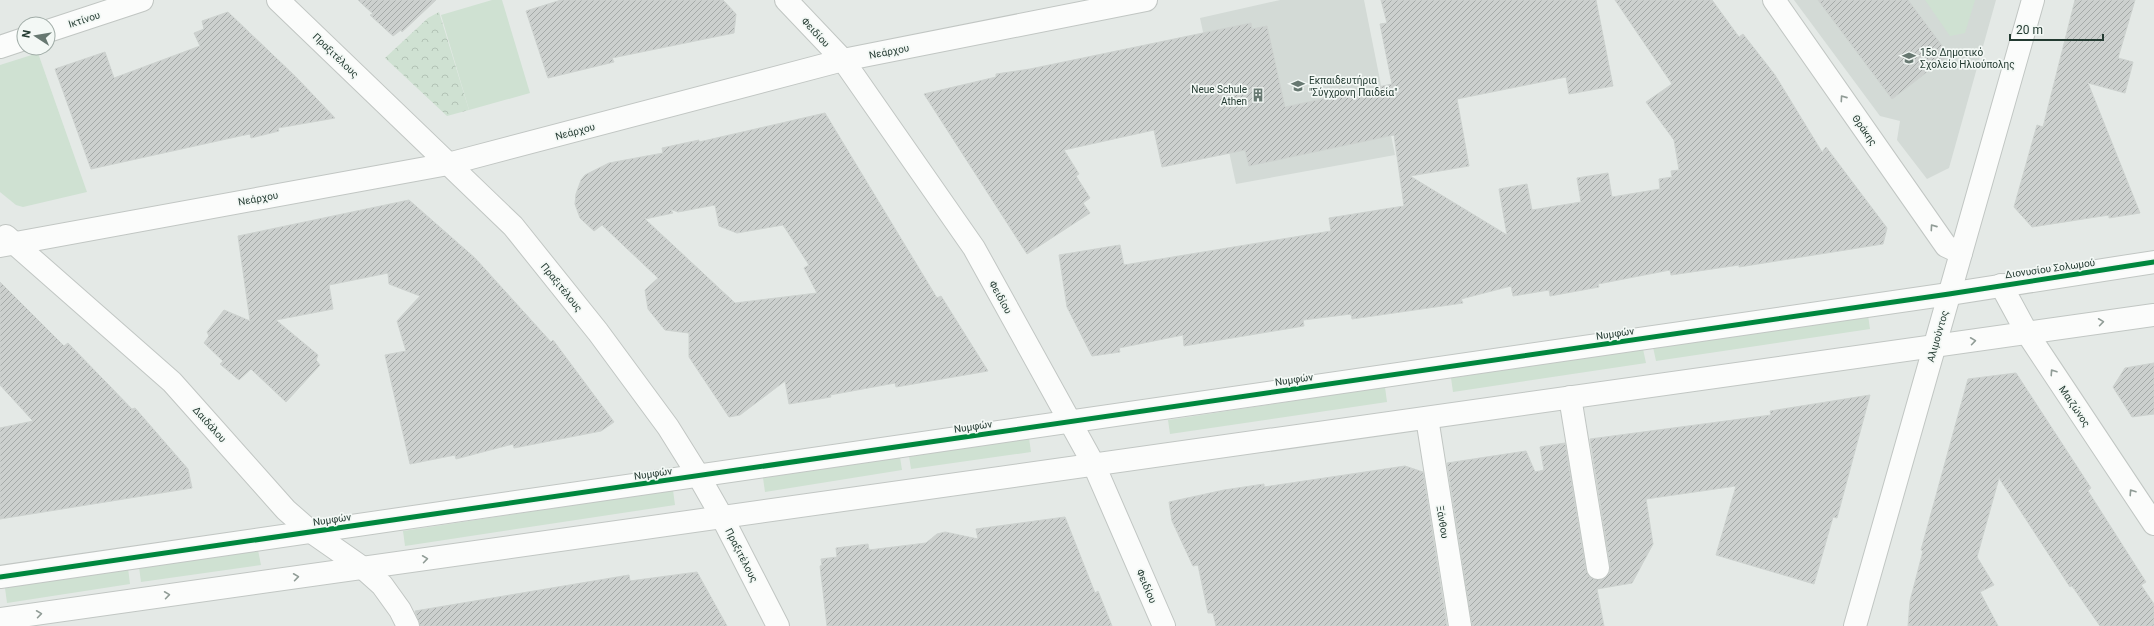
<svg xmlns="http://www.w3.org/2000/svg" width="2154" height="626" font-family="Roboto,sans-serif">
<defs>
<pattern id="forest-crowns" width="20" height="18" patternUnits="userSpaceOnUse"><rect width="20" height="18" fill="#cfe1d2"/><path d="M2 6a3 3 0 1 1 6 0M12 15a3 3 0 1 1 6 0" fill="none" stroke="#b2c2b5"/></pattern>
<pattern id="building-hatch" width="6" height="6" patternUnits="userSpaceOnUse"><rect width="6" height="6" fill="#ccd0ce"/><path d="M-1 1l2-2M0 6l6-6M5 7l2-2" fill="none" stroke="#a5aaa8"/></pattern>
</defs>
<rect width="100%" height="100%" fill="#e4e9e6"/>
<g fill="#d3dad6">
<polygon points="1280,0 1364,0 1395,155 1236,184 1200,18"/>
<polygon points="1794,0 1996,0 1949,168 1927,179 1897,140 1900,121 1880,116"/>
</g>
<g fill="#cfe1d2">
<polygon points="492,0 502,0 530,93 469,110 441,15"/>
<polygon points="1925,0 1975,0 1965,33 1950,36"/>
<polygon points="38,53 87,192 23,207 16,205 0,192 0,65"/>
<polygon points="1868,315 1870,329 1656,361 1653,347"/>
<polygon points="1643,349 1646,363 1453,392 1451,378"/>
<polygon points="1385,387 1387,402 1170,434 1168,420"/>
<polygon points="1029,438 1031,452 911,469 909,456"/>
<polygon points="900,457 902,470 765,492 763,478"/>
<polygon points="673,490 675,505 405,546 403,531"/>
<polygon points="258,550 261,565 141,582 139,567"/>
<polygon points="128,568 130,584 7,603 5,588"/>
</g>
<polygon fill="url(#forest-crowns)" points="439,12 469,110 447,116 385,58 428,18"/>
<g fill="url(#building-hatch)" stroke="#cdd2cf" fill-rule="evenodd">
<polygon points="358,0 436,0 402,32 401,30 393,36 370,15 373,14"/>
<polygon points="561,0 723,0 736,14 734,33 612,58 614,62 548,78 526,11"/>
<polygon points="1381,0 1596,0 1613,86 1569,94 1566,77 1457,99 1469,166 1410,176 1507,235 1499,189 1527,184 1532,210 1581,202 1577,178 1608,173 1612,197 1660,189 1659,179 1672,177 1671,171 1679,170 1674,140 1646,102 1672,84 1615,0 1712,0 1739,37 1743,34 1775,75 1822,152 1826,147 1887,228 1883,244 1739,267 1739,265 1671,275 1670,270 1598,284 1599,287 1550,296 1549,290 1513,296 1511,286 1461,299 1463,303 1352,319 1351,314 1303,320 1304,326 1184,346 1183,335 1119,348 1120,352 1092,356 1067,307 1059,255 1120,245 1124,265 1331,231 1329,218 1404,206 1394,135 1249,166 1245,150 1162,167 1154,130 1064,150 1079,174 1076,176 1090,198 1083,203 1090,213 1027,254 924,94 996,77 996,74 1030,69 1251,23 1252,29 1267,26 1285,107 1392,84 1380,24 1387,23"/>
<polygon points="1818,0 1908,0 1949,55 1892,99"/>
<polygon points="2075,0 2135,0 2118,58 2133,62 2125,93 2088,83 2140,213 2109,218 2109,215 2032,227 2014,207 2037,125 2043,127"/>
<polygon points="228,12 296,77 335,118 278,128 279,131 251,138 250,134 240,136 91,169 55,69 105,52 114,78 200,46 194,33 204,29 202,21"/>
<path d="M 825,113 L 937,298 L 941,296 L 988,371 L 896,387 L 895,383 L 830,395 L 831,397 L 789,404 L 785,381 L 740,415 L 729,417 L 689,357 L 689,333 L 665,330 L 648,309 L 645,290 L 658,278 L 602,225 L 594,231 L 580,218 L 575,204 L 576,194 L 581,180 L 585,175 L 609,163 L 663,153 L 662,148 L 699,140 L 699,142 ZM 715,205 L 719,226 L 737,233 L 783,225 L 809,265 L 804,268 L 817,293 L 735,303 L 645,219 L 673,213 L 670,209 L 678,212 Z"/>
<polygon points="409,200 475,258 551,342 553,340 614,422 601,431 514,448 513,444 456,459 455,455 410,464 385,355 406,351 397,321 420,296 389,284 388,273 329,285 333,309 276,320 318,355 316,360 320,365 286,402 251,369 239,380 220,364 223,361 204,343 209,336 207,332 224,310 250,321 238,236"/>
<polygon points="0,282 64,346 68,343 132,409 135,408 188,469 192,488 0,519 0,428 33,421 0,385"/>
<polygon points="2154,363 2154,414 2132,417 2113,387 2125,368"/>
<polygon points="2016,373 2091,488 2088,491 2146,582 2141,585 2154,604 2154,626 2100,626 2072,586 2070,587 1999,478 1977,557 1994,585 1980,592 1998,626 1908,626 1910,601 1923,551 1921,550 1968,379"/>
<polygon points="1870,395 1837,518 1833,517 1814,584 1716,555 1736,486 1646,499 1653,544 1632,583 1597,589 1604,626 1472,626 1447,463 1526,451 1535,472 1544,470 1540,447 1565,443 1586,570 1589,576 1600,580 1606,577 1610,572 1610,566 1590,439 1771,415 1770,411"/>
<polygon points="1405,466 1423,472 1447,626 1216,626 1213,613 1208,613 1198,565 1193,566 1172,521 1169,502 1224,490 1264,484 1264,487"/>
<polygon points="1065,517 1095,593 1098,591 1112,626 827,626 820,566 822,565 821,559 837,557 836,548 868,544 869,550 926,543 937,534 945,532 978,539 976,529"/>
<polygon points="697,572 727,626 420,626 415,611 629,575 630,581"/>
</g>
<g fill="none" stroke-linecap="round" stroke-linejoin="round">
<g stroke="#c1c6c3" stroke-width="24">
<g id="minor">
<polyline points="278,0 513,226 598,332 668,427 698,475 722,517 778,626"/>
<polyline points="786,0 843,60 974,248 1094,465 1164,626"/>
<polyline points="1774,0 1946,246 1961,253"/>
<polyline points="48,31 142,0"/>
<polyline points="0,47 24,39"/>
<polyline points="6,236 172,382 286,510 310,531 363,568 382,585 400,610 408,626"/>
<polyline points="0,246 448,164 843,60 1146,0"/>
<polyline points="2001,285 2027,333 2154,524"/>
<polyline points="1570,397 1598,568"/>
<polyline points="1427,418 1460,626"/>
<polyline points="0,577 1949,294 2154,262"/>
<polyline points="0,619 2154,315"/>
<polyline points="1855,626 2033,0"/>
</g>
</g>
<use href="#minor" stroke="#fbfcfb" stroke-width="22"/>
<g stroke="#f3f8f5" stroke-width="8">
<polyline id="cycleway" points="0,577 1949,294 2154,262"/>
</g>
<use href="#cycleway" stroke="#00873e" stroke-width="5"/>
</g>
<defs><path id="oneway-chevron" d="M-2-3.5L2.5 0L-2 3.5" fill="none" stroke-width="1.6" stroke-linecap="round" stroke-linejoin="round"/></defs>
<g stroke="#909c96">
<use href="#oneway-chevron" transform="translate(1843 98) rotate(-125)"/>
<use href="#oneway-chevron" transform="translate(1933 227) rotate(-125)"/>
<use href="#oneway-chevron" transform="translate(2101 322) rotate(-8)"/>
<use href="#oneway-chevron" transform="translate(1973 341) rotate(-8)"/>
<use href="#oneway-chevron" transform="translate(2053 372) rotate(-124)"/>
<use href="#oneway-chevron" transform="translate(2132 492) rotate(-124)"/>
<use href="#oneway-chevron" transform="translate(425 559) rotate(-8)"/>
<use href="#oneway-chevron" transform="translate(296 577) rotate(-8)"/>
<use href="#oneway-chevron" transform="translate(167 595) rotate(-8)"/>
<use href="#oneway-chevron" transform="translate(39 614) rotate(-8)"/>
</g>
<defs>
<g id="school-bare" transform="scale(1.08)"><path d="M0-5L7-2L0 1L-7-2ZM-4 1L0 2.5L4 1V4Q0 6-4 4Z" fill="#677871" stroke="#f3f8f5" stroke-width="2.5" paint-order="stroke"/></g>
<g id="building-bare" transform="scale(1.08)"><path d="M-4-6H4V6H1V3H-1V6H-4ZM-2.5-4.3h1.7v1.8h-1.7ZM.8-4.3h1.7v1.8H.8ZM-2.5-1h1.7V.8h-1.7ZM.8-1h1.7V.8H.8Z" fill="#677871" stroke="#f3f8f5" stroke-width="2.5" paint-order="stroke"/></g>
</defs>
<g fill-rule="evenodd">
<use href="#school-bare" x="1909" y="58"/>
<use href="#school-bare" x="1298" y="86"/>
<use href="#building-bare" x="1258" y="95"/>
</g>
<g text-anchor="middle" stroke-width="3.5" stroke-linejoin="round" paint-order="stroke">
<g font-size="10" fill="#243b32" stroke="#f3f8f5">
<text transform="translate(84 19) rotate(-18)" y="4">Ικτίνου</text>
<text transform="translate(816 32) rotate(47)" y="4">Φειδίου</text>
<text transform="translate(889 51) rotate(-11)" y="4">Νεάρχου</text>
<text transform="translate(336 55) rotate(44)" y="4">Πραξιτέλους</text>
<text transform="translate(1865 130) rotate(55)" y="4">Θράκης</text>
<text transform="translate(575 131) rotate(-15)" y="4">Νεάρχου</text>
<text transform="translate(258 198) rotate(-10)" y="4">Νεάρχου</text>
<text transform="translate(2050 268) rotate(-8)" y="4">Διονυσίου Σολωμού</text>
<text transform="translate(562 287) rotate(51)" y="4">Πραξιτέλους</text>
<text transform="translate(1001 297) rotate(61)" y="4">Φειδίου</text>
<text transform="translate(1615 333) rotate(-8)" y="4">Νυμφών</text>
<text transform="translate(1937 336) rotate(-74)" y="4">Αλιμούντος</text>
<text transform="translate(1294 379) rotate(-8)" y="4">Νυμφών</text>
<text transform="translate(2075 406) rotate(56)" y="4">Μαιζώνος</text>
<text transform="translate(210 424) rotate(48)" y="4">Δαιδάλου</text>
<text transform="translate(973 426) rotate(-8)" y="4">Νυμφών</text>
<text transform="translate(653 473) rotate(-8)" y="4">Νυμφών</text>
<text transform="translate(332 519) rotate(-8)" y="4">Νυμφών</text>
<text transform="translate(1443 522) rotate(81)" y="4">Ξάνθου</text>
<text transform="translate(742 555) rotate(63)" y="4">Πραξιτέλους</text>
<text transform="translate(1147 586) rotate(67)" y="4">Φειδίου</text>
</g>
<g font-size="10" fill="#243b32" stroke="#f3f8f5" text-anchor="start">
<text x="1920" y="56">15ο Δημοτικό<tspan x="1920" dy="12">Σχολείο Ηλιούπολης</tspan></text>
<text x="1309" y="84">Εκπαιδευτήρια<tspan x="1309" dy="12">"Σύγχρονη Παιδεία"</tspan></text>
<text x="1247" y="93" text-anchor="end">Neue Schule<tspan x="1247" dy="12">Athen</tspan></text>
</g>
</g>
<g transform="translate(36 36) rotate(282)"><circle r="19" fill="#f3f8f5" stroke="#a0aca7"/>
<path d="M0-3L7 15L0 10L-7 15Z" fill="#677871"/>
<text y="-6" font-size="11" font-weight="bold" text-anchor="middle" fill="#243b32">N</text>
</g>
<path d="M2010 34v6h93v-6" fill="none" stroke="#243b32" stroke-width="2"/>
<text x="2016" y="34" font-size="12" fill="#243b32" stroke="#f3f8f5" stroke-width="3" paint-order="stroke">20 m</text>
</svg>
